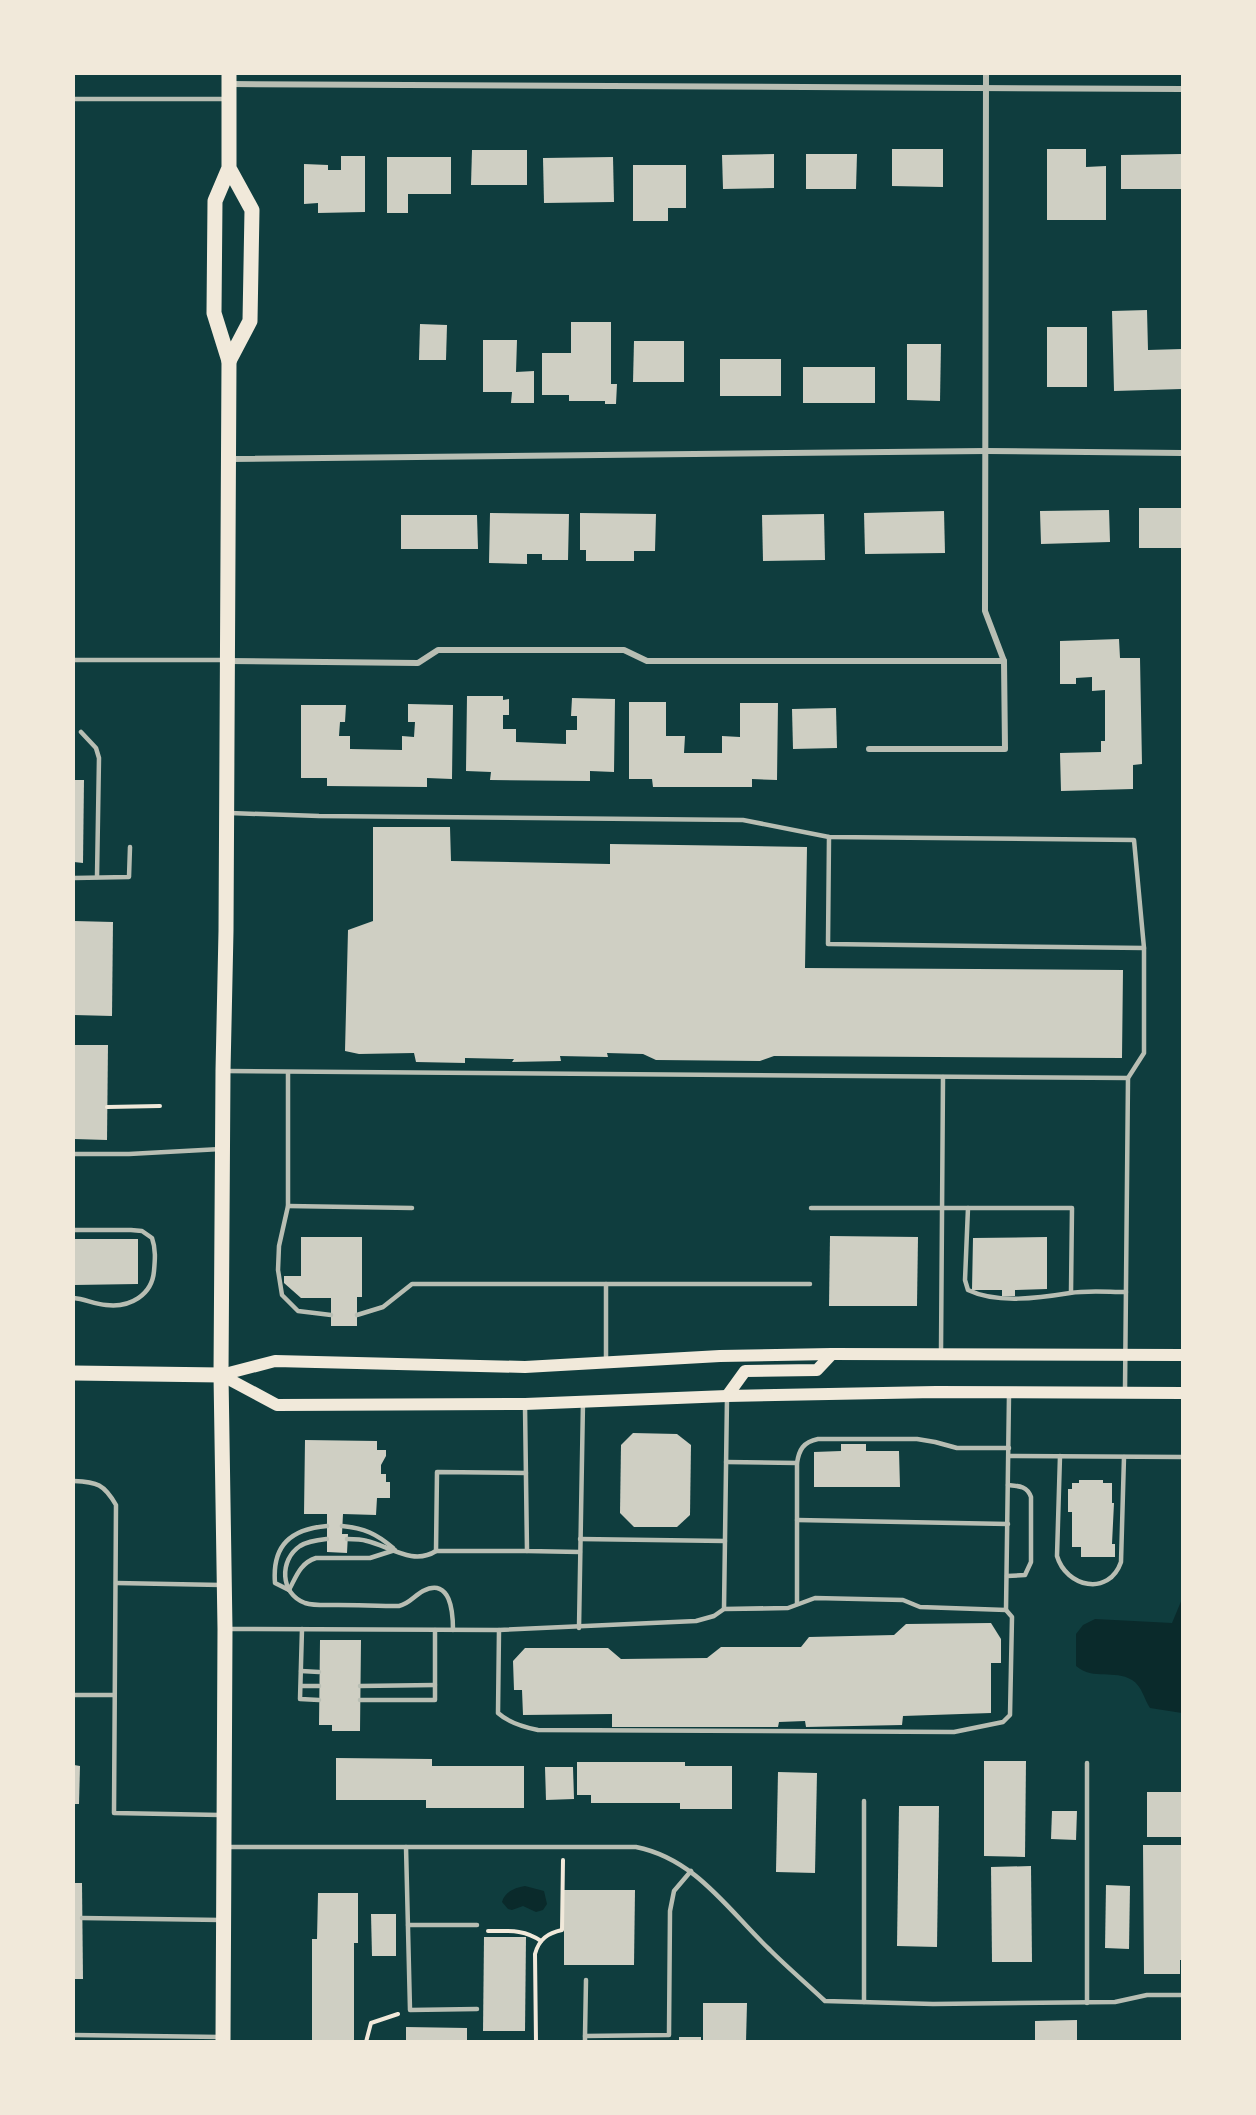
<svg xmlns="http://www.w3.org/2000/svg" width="1256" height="2115" font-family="Lato,sans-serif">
<rect width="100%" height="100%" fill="#0f3d3e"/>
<g fill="#0a2a2b">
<path d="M 1182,1599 L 1182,1713 L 1150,1708 C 1144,1699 1142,1686 1132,1680 C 1114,1669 1094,1681 1076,1666 L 1076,1634 L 1083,1625 L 1095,1619 L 1172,1623 Z"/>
<path d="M 525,1886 L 544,1891 L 547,1904 L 543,1910 L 536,1912 L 523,1906 L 512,1910 L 508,1909 L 502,1902 C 505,1891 515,1888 525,1886 Z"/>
</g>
<g fill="#cfcfc3">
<polygon points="892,149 943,149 943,187 892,186"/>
<polygon points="1047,149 1086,149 1086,167 1106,166 1106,220 1047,220"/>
<polygon points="472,150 527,150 527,185 471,185"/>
<polygon points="774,154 774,188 723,189 722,155"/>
<polygon points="806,154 857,154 856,189 806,189"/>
<polygon points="1181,154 1182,189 1121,189 1121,155"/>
<polygon points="341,156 365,156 365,212 318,213 318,203 304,204 304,164 328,165 328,170 341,170"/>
<polygon points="387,157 451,157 451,194 408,194 408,213 387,213"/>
<polygon points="613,157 614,202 544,203 543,158"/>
<polygon points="633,165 686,165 686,208 668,208 668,221 633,221"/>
<polygon points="1147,310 1148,350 1182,349 1182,389 1114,391 1112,311"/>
<polygon points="571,322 611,322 611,384 617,384 616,404 605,404 605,401 569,401 569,395 542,395 542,353 571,353"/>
<polygon points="420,324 447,325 446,360 419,360"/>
<rect x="1047" y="327" width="40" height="60"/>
<polygon points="483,340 517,340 516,372 534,371 534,403 511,403 512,392 483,392"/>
<polygon points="634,341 684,341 684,382 633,382"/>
<polygon points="907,344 941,344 940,401 907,400"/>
<rect x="720" y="359" width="61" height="37"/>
<rect x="803" y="367" width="72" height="36"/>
<rect x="1139" y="508" width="43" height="40"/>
<polygon points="1109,510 1110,542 1041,544 1040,511"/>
<polygon points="944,511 945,553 865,554 864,513"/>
<polygon points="490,513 569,514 568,560 542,560 542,554 527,554 527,564 489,563"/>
<polygon points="580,513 656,514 655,551 634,551 634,561 586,561 586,550 580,550"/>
<polygon points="824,514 825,560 763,561 762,515"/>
<polygon points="401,515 477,515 478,549 401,549"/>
<polygon points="1119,639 1120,658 1140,658 1142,764 1133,765 1133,789 1061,791 1060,753 1101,752 1101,741 1105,741 1105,690 1092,691 1092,677 1076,678 1076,684 1060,684 1060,641"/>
<polygon points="467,696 503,696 503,700 509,699 509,715 503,715 503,729 516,729 516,742 566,744 566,730 577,730 577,716 571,716 572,698 615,699 614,772 590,771 590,781 490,780 491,772 466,771"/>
<polygon points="629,702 666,702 666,736 685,736 684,753 722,753 722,736 740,737 740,703 778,703 777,780 752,779 752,787 653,787 652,779 629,779"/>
<polygon points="408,704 453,705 452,779 427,778 427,787 327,786 327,778 301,778 301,705 346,705 345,722 340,722 339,736 350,736 350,749 402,750 402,736 414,737 415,722 408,722"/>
<polygon points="836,708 837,748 793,749 792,709"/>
<polygon points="74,780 84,780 83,863 74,862"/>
<polygon points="373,827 450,827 451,861 610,864 610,844 807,847 805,968 1123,970 1122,1058 774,1056 760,1061 656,1060 643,1054 607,1053 608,1057 560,1056 561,1061 512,1062 514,1059 465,1058 465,1063 416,1062 414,1053 359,1054 345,1051 348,930 373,921"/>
<polygon points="74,921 113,922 112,1016 74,1015"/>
<polygon points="74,1045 108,1045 107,1140 74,1139"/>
<polygon points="830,1236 918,1237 917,1306 829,1306"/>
<polygon points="301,1237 362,1237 362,1297 357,1297 357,1326 331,1326 331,1298 301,1298 284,1283 284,1276 301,1276"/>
<polygon points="1047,1237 1047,1289 1015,1290 1015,1296 1002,1296 1002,1290 972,1290 973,1238"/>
<polygon points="74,1239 138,1239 138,1284 74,1285"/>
<polygon points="633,1433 677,1434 691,1445 690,1515 677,1527 634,1527 620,1513 621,1445"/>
<polygon points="305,1440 377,1441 377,1450 386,1450 386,1456 381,1465 381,1474 386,1474 386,1482 390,1482 390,1498 377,1498 376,1515 343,1514 342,1534 348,1534 347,1553 327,1552 327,1514 304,1514"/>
<polygon points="841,1444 866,1444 866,1451 899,1451 900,1487 814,1487 814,1452 841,1451"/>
<polygon points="1079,1480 1103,1480 1103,1483 1112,1483 1112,1503 1114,1503 1112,1544 1115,1544 1115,1557 1081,1557 1081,1547 1072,1547 1072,1512 1068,1512 1068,1489 1072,1489 1072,1483 1079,1483"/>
<polygon points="991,1623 1001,1639 1001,1663 991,1663 991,1713 903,1716 902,1725 806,1727 805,1721 779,1722 778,1727 612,1727 612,1714 523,1715 522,1690 514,1690 513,1661 525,1648 608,1648 621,1659 707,1658 721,1647 801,1647 809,1637 894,1635 906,1624"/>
<polygon points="320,1640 361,1640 360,1731 332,1731 332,1725 319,1725"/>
<polygon points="336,1758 432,1759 432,1766 524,1766 524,1808 426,1808 426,1800 336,1800"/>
<polygon points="984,1761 1026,1761 1025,1857 984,1856"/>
<polygon points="577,1762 685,1762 685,1766 732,1766 732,1809 680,1809 680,1803 591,1803 591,1795 577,1795"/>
<polygon points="74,1765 80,1766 79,1804 74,1804"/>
<polygon points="545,1767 573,1767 574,1799 546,1800"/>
<polygon points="778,1772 817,1773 815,1873 776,1872"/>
<rect x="1147" y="1792" width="35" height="45"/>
<polygon points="899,1806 939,1806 937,1947 897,1946"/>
<polygon points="1052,1811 1077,1811 1076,1840 1051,1839"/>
<polygon points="1143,1845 1182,1845 1182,1960 1180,1960 1180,1974 1144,1974"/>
<polygon points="1031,1866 1032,1962 992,1962 991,1867"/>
<polygon points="74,1883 82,1883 83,1979 74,1979"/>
<polygon points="1106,1885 1130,1886 1129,1949 1105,1948"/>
<polygon points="564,1890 635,1890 634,1965 564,1965"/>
<polygon points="318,1893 358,1893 358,1943 354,1943 354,2042 312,2042 312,1939 317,1939"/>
<polygon points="371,1914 396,1914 396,1956 372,1956"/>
<polygon points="484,1937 526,1937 525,2031 483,2031"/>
<polygon points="703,2003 747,2003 746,2042 703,2042"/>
<polygon points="1077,2020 1077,2042 1035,2042 1035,2021"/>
<polygon points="406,2027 467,2028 467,2042 406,2042"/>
<rect x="679" y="2037" width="22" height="5"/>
</g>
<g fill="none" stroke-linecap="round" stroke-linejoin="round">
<g stroke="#f1e9da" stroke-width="4">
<polyline points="107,1107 160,1106"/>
<path d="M 488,1931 C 508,1931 524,1929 541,1941"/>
<polyline points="366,2042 371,2023 398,2014"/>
<path d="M 536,2042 L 535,1954 C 539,1939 548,1933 562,1930 L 563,1860"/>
</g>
<g stroke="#b8beb3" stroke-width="4.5">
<polyline points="74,99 227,99"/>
<polyline points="74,660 224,660"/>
<polyline points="81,732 96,748 99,758 97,877"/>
<polyline points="230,813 319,816 743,820 829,837 1134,840 1144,948 1144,1053 1128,1078 1125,1390"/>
<polyline points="829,837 828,944 1144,948"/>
<polyline points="74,878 129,877 130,847"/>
<polyline points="225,1071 1128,1078"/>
<polyline points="288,1073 288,1206 279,1246 278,1270 282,1295 298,1311 331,1315"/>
<polyline points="74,1154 129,1154 221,1149"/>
<polyline points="288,1206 412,1208"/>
<polyline points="811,1208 1072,1208 1071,1292"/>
<path d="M 968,1208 L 965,1280 L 968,1290 C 997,1304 1039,1298 1070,1293 C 1087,1290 1108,1292 1126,1292"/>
<path d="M 74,1230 L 131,1230 L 142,1231 L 152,1238 C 156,1249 155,1260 154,1271 C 152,1295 130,1308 106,1305 C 95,1304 84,1299 74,1298"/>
<polyline points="606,1284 606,1361"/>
<polyline points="357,1315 383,1307 412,1284 810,1284"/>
<polyline points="941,1352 943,1077"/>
<polyline points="525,1406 527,1551 580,1552"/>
<polyline points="1009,1456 1182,1457"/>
<path d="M 1060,1456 L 1057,1556 C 1066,1587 1109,1597 1121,1562 L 1124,1457"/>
<polyline points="726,1462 797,1463 797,1604"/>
<path d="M 797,1463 C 799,1450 803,1442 818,1439 L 917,1439 L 935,1442 L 957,1448 L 1009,1448"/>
<polyline points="526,1473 437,1472 436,1551 527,1551"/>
<path d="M 74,1481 C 97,1482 104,1484 116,1505 L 114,1813 L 220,1815"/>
<polyline points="797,1520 1008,1524"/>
<path d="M 342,1526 C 364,1528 377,1534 393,1548"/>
<path d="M 327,1539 C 318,1540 308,1541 300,1546 C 279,1560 280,1594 305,1603 C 315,1606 327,1605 338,1605 C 358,1605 378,1606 399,1606 C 409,1604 414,1596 423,1591 C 451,1577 453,1613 453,1630"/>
<path d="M 347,1539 C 354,1539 361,1539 367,1541 C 389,1546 413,1566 436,1551"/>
<polyline points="580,1539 725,1541"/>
<path d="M 1007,1576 L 1025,1575 L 1031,1562 L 1031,1497 C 1027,1486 1019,1486 1008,1485"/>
<polyline points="116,1583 221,1585"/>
<path d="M 289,1590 C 296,1577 300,1563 316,1558 L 370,1558 L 395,1550"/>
<path d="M 289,1590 L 275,1583 C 272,1545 291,1529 327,1526"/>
<polyline points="724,1609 727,1398"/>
<polyline points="579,1628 583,1402"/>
<polyline points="228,1629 499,1630 696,1621 714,1616 724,1609 788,1608 815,1598 903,1600 920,1607 1006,1610 1009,1395"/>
<polyline points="302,1629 300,1699 319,1700"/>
<path d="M 499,1630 L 498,1713 C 509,1723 523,1727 538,1730 L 954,1732 L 1003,1722 L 1010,1715 L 1012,1617 L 1006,1610"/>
<polyline points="301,1671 319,1672"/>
<polyline points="301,1686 319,1686"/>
<polyline points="360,1686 435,1685"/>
<polyline points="74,1695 114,1695"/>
<polyline points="360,1700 435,1700 435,1630"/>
<polyline points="1087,1763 1087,2003"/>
<polyline points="864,1801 864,2002"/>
<path d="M 227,1847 L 636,1847 C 696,1859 728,1910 770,1950 C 788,1968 807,1984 825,2001 L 933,2004 L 1115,2002 L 1147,1995 L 1182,1995"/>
<polyline points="406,1847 410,2010 477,2009"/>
<polyline points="82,1918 221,1920"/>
<polyline points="408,1925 477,1925"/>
<polyline points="74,2035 220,2037"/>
<polyline points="585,2036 586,1980"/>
<polyline points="585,2042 585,2036 669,2035 670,1911 674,1891 691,1871"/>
</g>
<g stroke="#b8beb3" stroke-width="6">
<polyline points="230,84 1182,89"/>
<polyline points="229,459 986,451 1182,453"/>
<polyline points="227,661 418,663 438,650 624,650 647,661 1004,661"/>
<polyline points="869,749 1005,749 1004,661 985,611 986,74"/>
</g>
<g stroke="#f1e9da" stroke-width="12">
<polyline points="221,1375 277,1405 525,1404 727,1396 936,1392 1182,1393"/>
<polyline points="221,1375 275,1361 525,1367 720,1356 832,1354 1182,1355"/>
<polyline points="727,1396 745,1371 817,1370 832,1354"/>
</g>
<g stroke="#f1e9da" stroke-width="15">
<polyline points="229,168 252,210 250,321 229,361 214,313 215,201 229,168 229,74"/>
<polyline points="74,1373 221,1375"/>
<polyline points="223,2042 225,1629 221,1375 223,1071 226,931 229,361"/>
</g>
</g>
<rect width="1256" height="2115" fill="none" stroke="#f1e9da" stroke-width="150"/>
</svg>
